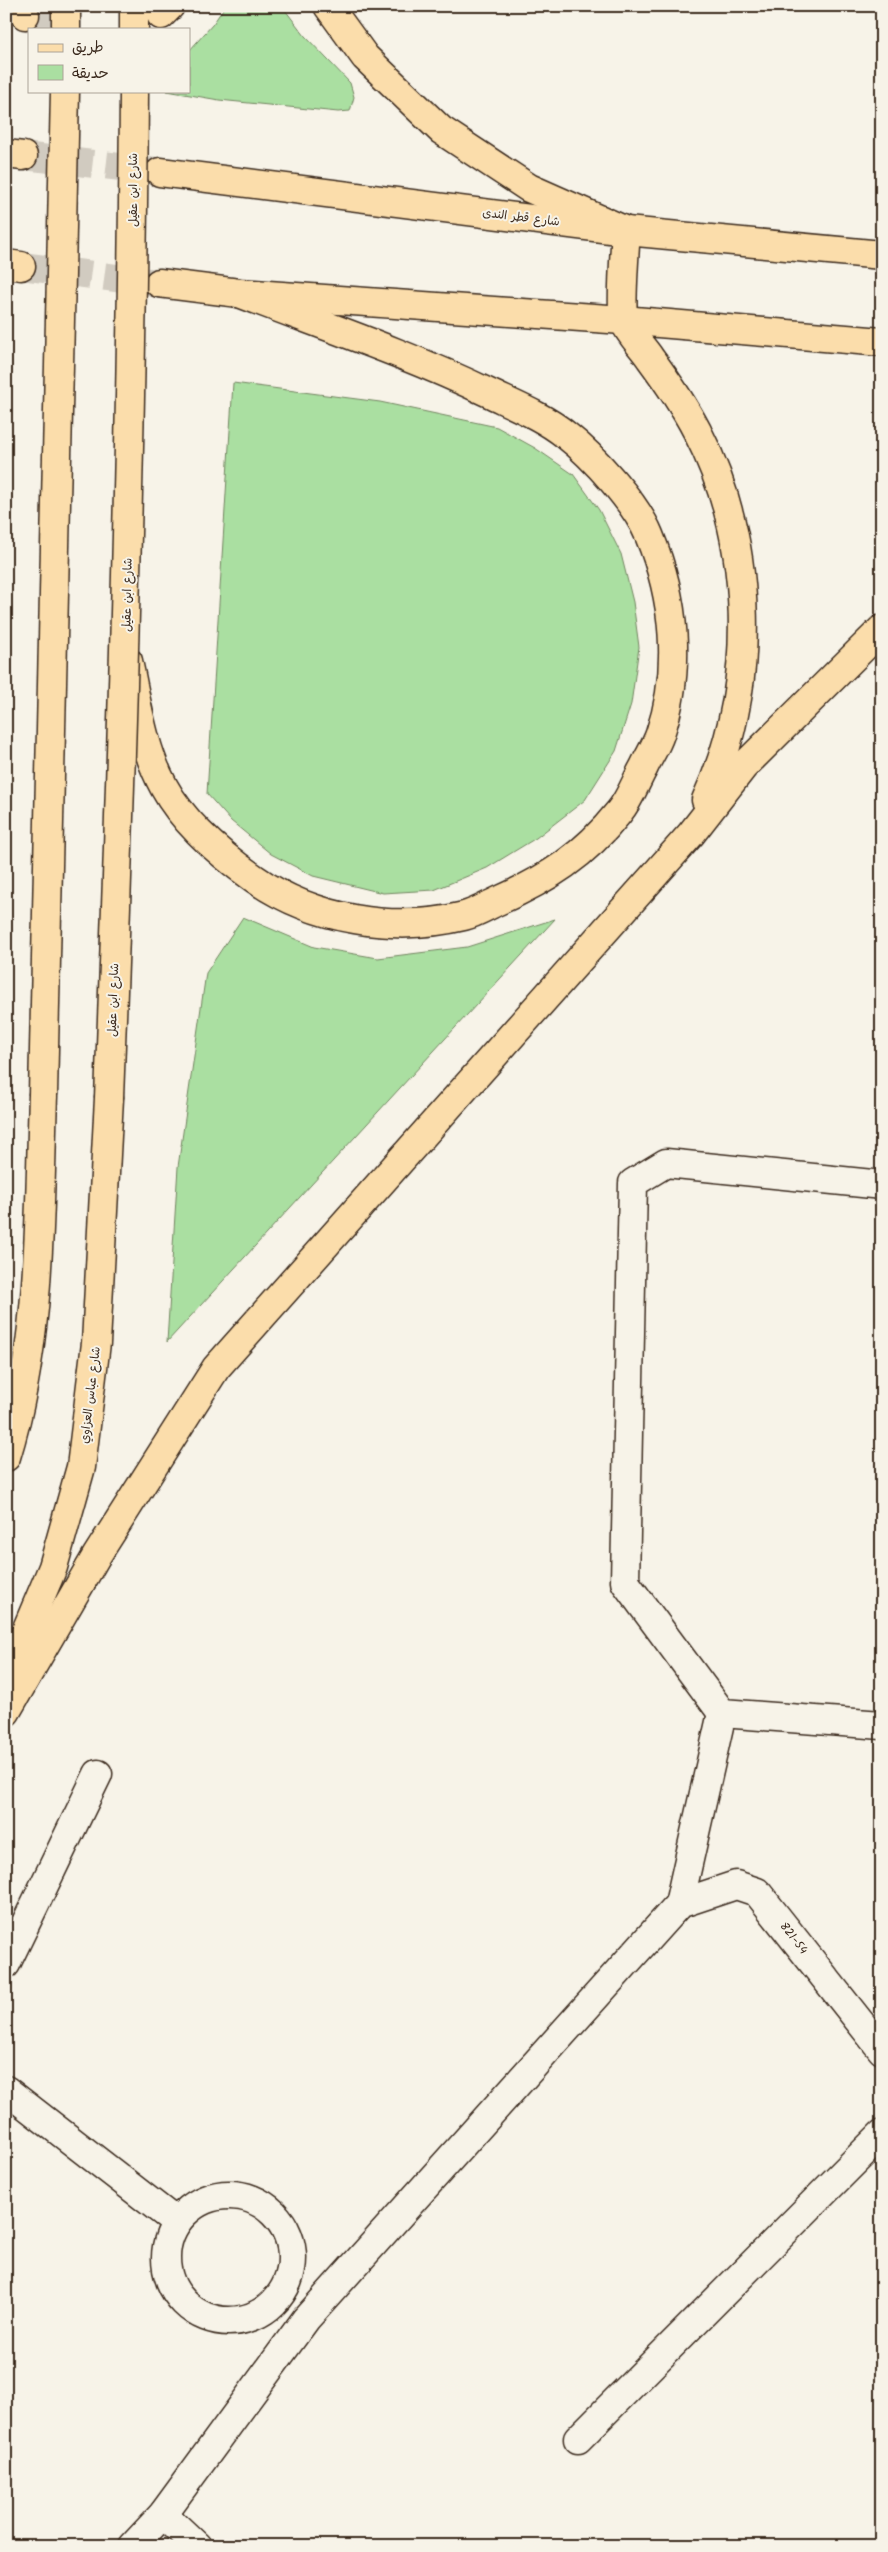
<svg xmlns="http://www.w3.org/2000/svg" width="888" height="2552" font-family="Kalam,'Playpen Sans Arabic',sans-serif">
<rect width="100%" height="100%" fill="#f7f3e8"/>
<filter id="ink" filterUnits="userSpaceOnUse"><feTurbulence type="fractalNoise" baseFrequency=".02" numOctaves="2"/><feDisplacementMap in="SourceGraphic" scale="10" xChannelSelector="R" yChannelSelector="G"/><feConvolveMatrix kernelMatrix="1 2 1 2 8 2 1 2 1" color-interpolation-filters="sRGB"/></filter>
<g filter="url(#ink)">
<g fill="#aadfa1" stroke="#728460">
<polygon points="225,6 282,6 305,36 350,83 354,97 350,111 338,112 219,100 167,91 189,91 189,51 213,24"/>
<polygon points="233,383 380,402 497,427 535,448 573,474 599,510 621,554 633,602 639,647 631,704 616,751 585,800 536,838 487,868 434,890 383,893 313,876 271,854 231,821 207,794"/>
<polygon points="243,917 314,947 378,958 467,947 555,919 167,1342 178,1167 206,973"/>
</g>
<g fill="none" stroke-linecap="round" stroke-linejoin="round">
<g stroke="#d1cbc0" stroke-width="28" stroke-dasharray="28 14" stroke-linecap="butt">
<polyline points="25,15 53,29"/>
<polyline points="23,156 156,171"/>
<polyline points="21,266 156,283"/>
</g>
<g stroke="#3b2a1e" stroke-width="31">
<g id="minor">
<polyline points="882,1185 666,1163 633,1183 625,1582 722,1713 882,1725"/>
<polyline points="6,1964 98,1774"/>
<polyline points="6,2090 176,2222"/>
<circle cx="229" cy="2258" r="63"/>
<polyline points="578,2439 882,2134"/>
<polyline points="163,2514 197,2546"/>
<polyline points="133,2546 163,2514 306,2319 679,1904 722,1713"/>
</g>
</g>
<g stroke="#3b2a1e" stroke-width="31">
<polyline id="tertiary" points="679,1904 736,1885 757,1892 882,2050"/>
</g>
<g stroke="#3b2a1e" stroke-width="31">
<g id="primary">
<polyline points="15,6 25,15"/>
<path d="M 328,6 L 365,57 L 441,130 L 529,188 L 626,231 C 625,245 620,313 624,321 C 629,334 642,346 650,358 C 667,381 684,406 697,431 C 755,543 758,686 706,800"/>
<polyline points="161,15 170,6"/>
<polyline points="66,29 66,6"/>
<polyline points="134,29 134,6"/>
<polyline points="6,154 23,156"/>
<polyline points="160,172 626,231 882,255"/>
<polyline points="6,264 21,266"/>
<polyline points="159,283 239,293 623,320 882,342"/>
<path d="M 128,661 C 137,702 143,749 164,787 C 184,824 221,855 255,879 C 314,920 395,933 464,916 C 476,913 487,906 498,901 C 549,878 584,856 619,812 C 630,799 636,781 644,767 C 649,756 656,746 660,734 C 682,669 675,598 649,535 C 636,503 593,456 566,435 C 544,417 514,405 489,393 C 408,354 322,325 239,293"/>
<path d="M 6,1457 C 42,1340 39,1216 43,1095"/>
<polyline points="6,1678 53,1567 81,1467 96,1343 109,1098"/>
<polyline points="6,1712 97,1555 216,1368 691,834 744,766 882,629"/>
</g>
</g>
<use href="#minor" stroke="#f7f3e8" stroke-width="28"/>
<use href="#tertiary" stroke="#f7f3e8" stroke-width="28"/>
<use href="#primary" stroke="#fbddab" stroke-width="28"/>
<g stroke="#3b2a1e" stroke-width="31" stroke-linecap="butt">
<g id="primary-bridge">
<polyline points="43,1095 65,91"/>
<path d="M 109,1098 C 122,762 132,427 134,91"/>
</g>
</g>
<use href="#primary-bridge" stroke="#fbddab" stroke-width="28"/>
</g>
</g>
<g text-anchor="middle" stroke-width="4" stroke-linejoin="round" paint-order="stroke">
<g font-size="12" fill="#3b2a1e" stroke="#f7f3e8">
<text transform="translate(133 190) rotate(-90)" y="4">شارع ابن عقيل</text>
<text transform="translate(521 217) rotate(7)" y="4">شارع قطر الندى</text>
<text transform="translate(127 595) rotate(-89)" y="4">شارع ابن عقيل</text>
<text transform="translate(113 1000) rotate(-88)" y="4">شارع ابن عقيل</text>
<text transform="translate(90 1395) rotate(-83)" y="4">شارع عباس العزاوي</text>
<text transform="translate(794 1938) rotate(52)" y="4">821-54</text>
</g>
</g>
<rect width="888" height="2552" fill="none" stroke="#f7f3e8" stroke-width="25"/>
<rect x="12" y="12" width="863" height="2527" fill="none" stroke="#3b2a1e" stroke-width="2" filter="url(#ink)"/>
<rect x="28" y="28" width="162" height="65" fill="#f7f3e8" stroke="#aca397"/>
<rect x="38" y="44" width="25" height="8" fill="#fbddab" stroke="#aca397"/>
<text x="72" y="52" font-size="15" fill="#3b2a1e">طريق</text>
<rect x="38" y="65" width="25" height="15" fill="#aadfa1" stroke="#aca397"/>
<text x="72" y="78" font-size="15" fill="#3b2a1e">حديقة</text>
</svg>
